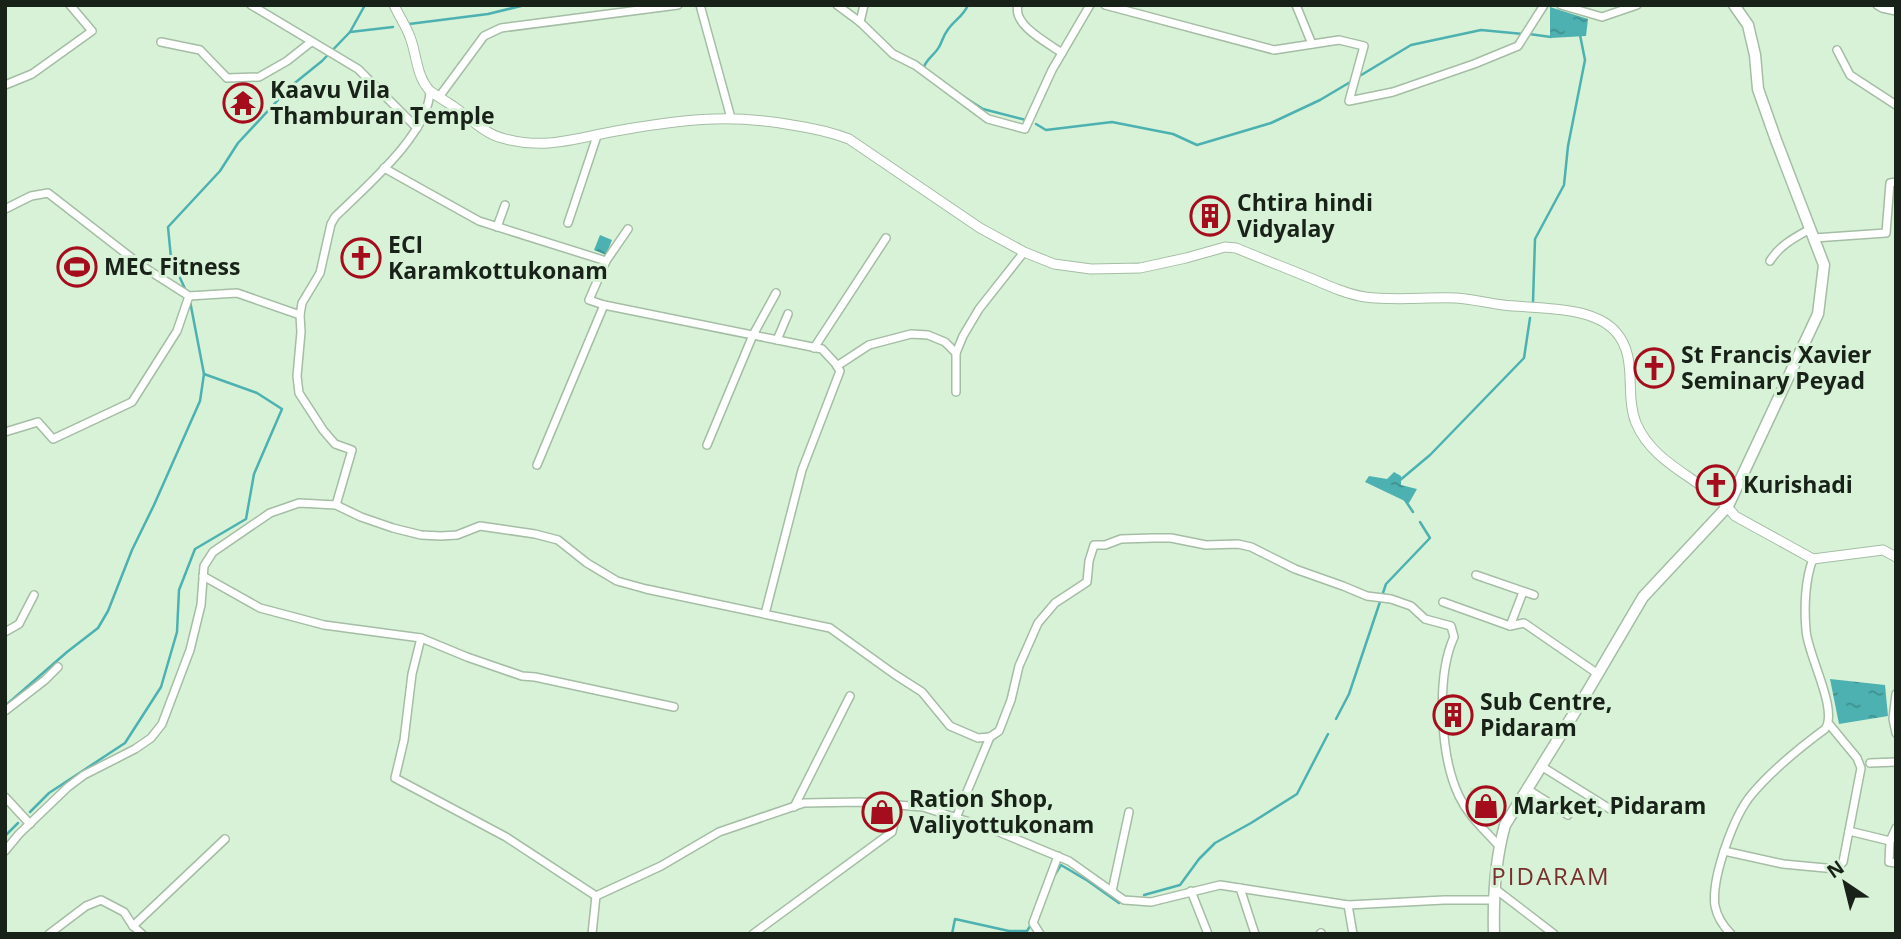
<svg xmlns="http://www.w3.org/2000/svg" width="1901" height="939" font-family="'Open Sans',sans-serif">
<defs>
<pattern id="water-ripples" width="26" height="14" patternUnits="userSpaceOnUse" patternTransform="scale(1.75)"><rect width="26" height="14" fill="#4cb1b0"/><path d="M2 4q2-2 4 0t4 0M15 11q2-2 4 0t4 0" fill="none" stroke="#3e908e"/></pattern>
</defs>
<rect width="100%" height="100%" fill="#d8f2d8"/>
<polygon fill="#c8e8c8" points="1470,788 1489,788 1490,814 1483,814 1480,799 1470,798"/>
<g fill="url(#water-ripples)">
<polygon points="1550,7 1588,19 1586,36 1550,38"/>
<polygon points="600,235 612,240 606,255 594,250"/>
<polygon points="1394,472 1401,476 1401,485 1417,489 1409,503 1365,482 1369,476 1387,479"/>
<polygon points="1830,679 1885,685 1888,716 1839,724"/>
</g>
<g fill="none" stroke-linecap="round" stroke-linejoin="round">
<g stroke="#4cb1b0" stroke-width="2.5">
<polyline points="409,24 488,14 525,5"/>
<polyline points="350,32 365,5"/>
<polyline points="1529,34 1551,37"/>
<path d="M 923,70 C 925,59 934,56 939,47 C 942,42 943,36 947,31 C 953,21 963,17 968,5"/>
<polyline points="1358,77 1411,45 1481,30 1523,34"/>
<polyline points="961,95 983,109 1026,120"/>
<polyline points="1036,124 1046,130 1112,122 1173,134 1197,145 1271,123 1320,100 1352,81"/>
<polyline points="186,291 171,258 168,227 220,171 238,143 291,86 322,61 350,32 393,27"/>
<polyline points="1533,302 1535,239 1564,185 1568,146 1585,60 1580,35"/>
<polyline points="1399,481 1430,455 1524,358 1530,318"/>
<polyline points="1405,500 1413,512"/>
<polyline points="5,706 67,652 98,628 108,611 132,550 154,505 200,401 204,374 190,301"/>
<polyline points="1336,719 1349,694 1386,584 1430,538 1420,522"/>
<polyline points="30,812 49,793 125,743 161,687 177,632 179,590 195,549 246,519 254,474 282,409 257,393 204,374"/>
<polyline points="5,836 18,823"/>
<polyline points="1054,876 1061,865 1088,881 1119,903"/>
<polyline points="1144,895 1180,885 1199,859 1215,843 1251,823 1297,794 1328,734"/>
<polyline points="952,934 955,919 1009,931 1027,931 1032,923"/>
</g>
<g stroke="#a4bda4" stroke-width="10">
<g id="minor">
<polyline points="251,5 358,69 417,128"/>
<polyline points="700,5 731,118"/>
<polyline points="837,5 860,22 893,54 915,65 988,119 1025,129 1052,70 1090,5"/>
<path d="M 1018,5 C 1012,25 1048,43 1062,53"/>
<polyline points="1105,5 1274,50 1339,40 1364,46 1349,101 1393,92 1474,64 1518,46 1544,5"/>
<polyline points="1296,5 1312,44"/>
<polyline points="1561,5 1602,17 1637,5"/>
<polyline points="1877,5 1882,8 1896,11"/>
<polyline points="860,22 864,5"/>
<polyline points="161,42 200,50 227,78 259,77 287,61 311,42"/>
<polyline points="1837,50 1850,75 1896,105"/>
<polyline points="5,85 32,74 92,31 70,5"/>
<polyline points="439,97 484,36 501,28 678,5"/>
<polyline points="384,168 479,221 606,261"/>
<polyline points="5,209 31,196 48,193 142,266 189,296 237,293 300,315"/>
<polyline points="568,223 597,136"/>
<polyline points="497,227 505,205"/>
<polyline points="628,229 606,261 589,300 604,305 822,349 835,363 840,371 802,470 765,614"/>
<polyline points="1814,238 1886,233 1890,183 1896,182"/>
<path d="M 1770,261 C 1780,245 1794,238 1810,229"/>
<polyline points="777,340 788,314"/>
<polyline points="814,348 886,238"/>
<polyline points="837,366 869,345 911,334 928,335 945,342 956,353"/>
<polyline points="956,392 956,353 963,336 979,309 1024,252"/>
<polyline points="5,432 38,422 53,439 132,402 177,331 189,296"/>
<polyline points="707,445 753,335 776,293"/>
<polyline points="537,465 604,305"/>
<path d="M 336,505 L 352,450 L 335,444 L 323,430 L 299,393 L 297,376 L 301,332 L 300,315 L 302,303 L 320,273 L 331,224 L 335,217 C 364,188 429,134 430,91"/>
<polyline points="1476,575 1534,595"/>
<polyline points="203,576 260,608 324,625 421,638 467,657 522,676 535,677 674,707"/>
<polyline points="1443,602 1510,626 1524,623 1598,674"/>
<polyline points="1510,626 1523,592"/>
<polyline points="5,632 19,624 34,595"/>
<polyline points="421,638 412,674 404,740 395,778 506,837 596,896"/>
<polyline points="1896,694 1893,719 1896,733"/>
<polyline points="5,711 45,680 58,667"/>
<polyline points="1870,763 1896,762"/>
<polyline points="1541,766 1610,809"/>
<polyline points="1527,789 1568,815"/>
<polyline points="5,797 30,824"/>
<polyline points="794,807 850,696"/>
<polyline points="956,818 990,737"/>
<polyline points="1896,828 1890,841 1889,862 1896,863"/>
<polyline points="1849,831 1890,841"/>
<path d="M 5,851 L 19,834 L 68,787 L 84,775 L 135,749 L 151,738 L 162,724 L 190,650 L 201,605 L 204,566 L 213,552 L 270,513 L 299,503 L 336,505 L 361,517 L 393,528 L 421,535 L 441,536 L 457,535 L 480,526 L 535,534 L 558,540 L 587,563 L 617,581 L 646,589 L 830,628 L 894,674 L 922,692 L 950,726 L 978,738 L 990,737 L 999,731 L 1011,700 L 1019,666 L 1038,623 L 1055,603 L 1087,582 L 1089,561 L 1094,545 L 1105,545 L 1121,539 L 1153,538 L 1171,538 L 1206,545 L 1238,544 L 1251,547 L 1295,569 L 1343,586 L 1367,596 L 1391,599 L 1411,606 L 1425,619 L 1451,626 L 1454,637 C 1436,676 1440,756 1459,796 C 1469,817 1484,829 1499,846"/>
<polyline points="1724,851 1783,864 1836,869 1843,862 1861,768 1857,758 1829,724"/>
<polyline points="1240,888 1255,934"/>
<polyline points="1494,888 1554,934"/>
<polyline points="1112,891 1129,812"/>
<polyline points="1191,891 1208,934"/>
<polyline points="1348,905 1353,934"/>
<polyline points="133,926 225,839"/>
<polyline points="49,934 86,906 101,900 124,912 133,926 142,934"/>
<polyline points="592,934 596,896 661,866 719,832 804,803 860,802 923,807 994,830 1069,861 1124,900 1151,902 1220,885 1348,905 1444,900 1493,900"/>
<polyline points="753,934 892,832 898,805"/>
<polyline points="1040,934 1033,923 1058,856"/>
<polyline points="1320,934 1321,933"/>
<path d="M 1731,934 C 1724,927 1717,916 1715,906 C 1711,878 1734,815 1752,794 C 1773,769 1798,749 1825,729 C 1839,710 1807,654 1806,630 C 1804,608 1805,579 1813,559"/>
</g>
</g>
<g stroke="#a4bda4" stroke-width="11">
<path id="tertiary" d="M 394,5 C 399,16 406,26 410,37 C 417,55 416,76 430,91 C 437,96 445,101 453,106 C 468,116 483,133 502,138 C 548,151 578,137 622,130 C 684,119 730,114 792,125 C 812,128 831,132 849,139 L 980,228 L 1024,252 L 1054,264 L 1091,269 L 1140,268 L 1186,258 L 1225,247 L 1236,248 C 1262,259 1289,269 1315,280 C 1331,287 1347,294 1365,297 C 1395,301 1426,297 1456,298 C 1472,299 1487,303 1503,305 C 1536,309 1591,305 1615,331 C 1639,357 1624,393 1636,423 C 1655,468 1708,480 1735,516 L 1813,559 L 1883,550 L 1896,557"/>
</g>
<g stroke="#a4bda4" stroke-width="13">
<path id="secondary" d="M 1494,934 C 1493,897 1495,860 1505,825 L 1586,694 L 1643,597 L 1728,506 L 1818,314 L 1824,265 L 1776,140 L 1758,89 L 1755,55 L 1748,25 L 1734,5"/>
</g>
<use href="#minor" stroke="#fff" stroke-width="7"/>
<use href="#tertiary" stroke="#fff" stroke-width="9"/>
<use href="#secondary" stroke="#fff" stroke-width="10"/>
</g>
<defs>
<g id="temple-ring" transform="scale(2.0125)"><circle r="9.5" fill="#d8f2d8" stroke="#a50d1d" stroke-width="1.5"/><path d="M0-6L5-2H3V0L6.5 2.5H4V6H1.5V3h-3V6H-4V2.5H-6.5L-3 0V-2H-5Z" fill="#a50d1d"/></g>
<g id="building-ring" transform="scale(2.0125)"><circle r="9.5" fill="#d8f2d8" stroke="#a50d1d" stroke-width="1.5"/><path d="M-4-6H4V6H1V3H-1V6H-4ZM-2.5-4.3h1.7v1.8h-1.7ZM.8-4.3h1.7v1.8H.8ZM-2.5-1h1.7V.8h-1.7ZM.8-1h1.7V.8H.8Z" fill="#a50d1d"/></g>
<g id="church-ring" transform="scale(2.0125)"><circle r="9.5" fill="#d8f2d8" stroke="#a50d1d" stroke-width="1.5"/><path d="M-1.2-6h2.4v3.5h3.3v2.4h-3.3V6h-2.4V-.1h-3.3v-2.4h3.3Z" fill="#a50d1d"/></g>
<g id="stadium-ring" transform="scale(2.0125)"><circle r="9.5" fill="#d8f2d8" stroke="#a50d1d" stroke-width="1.5"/><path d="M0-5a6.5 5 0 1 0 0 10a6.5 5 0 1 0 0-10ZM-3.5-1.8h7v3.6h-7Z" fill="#a50d1d"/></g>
<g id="shop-ring" transform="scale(2.0125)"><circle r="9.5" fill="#d8f2d8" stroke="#a50d1d" stroke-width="1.5"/><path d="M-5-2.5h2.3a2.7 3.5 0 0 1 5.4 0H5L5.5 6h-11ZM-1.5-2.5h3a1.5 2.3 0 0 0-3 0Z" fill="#a50d1d"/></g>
</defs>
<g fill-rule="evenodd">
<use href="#temple-ring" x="243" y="103"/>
<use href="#building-ring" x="1210" y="216"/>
<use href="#church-ring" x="361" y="258"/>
<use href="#stadium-ring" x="77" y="267"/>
<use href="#church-ring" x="1654" y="368"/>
<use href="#church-ring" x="1716" y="485"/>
<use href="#building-ring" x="1453" y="715"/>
<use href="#shop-ring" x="1486" y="806"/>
<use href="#shop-ring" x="882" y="812"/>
</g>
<g text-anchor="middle" stroke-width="6" stroke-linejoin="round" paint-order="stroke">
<g font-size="23" font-weight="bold" fill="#192219" stroke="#d8f2d8" text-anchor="start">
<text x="270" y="98">Kaavu Vila<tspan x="270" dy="26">Thamburan Temple</tspan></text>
<text x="1237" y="211">Chtira hindi<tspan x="1237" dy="26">Vidyalay</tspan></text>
<text x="388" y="253">ECI<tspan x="388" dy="26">Karamkottukonam</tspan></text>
<text x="104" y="275">MEC Fitness</text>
<text x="1681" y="363">St Francis Xavier<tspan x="1681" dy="26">Seminary Peyad</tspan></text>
<text x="1743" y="493">Kurishadi</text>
<text x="1480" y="710">Sub Centre,<tspan x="1480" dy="26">Pidaram</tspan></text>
<text x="909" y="807">Ration Shop,<tspan x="909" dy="26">Valiyottukonam</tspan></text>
<text x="1513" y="814">Market, Pidaram</text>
</g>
<g font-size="24" letter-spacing="2" fill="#77302d" stroke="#d8f2d8">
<text x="1551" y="885">PIDARAM</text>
</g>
</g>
<rect width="1901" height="939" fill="none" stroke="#192219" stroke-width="14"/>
<g transform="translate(1845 883) rotate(325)" stroke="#d8f2d8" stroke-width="5" paint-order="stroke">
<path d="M0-5L12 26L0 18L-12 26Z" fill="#192219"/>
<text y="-10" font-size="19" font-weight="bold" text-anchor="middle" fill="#192219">N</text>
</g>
</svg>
